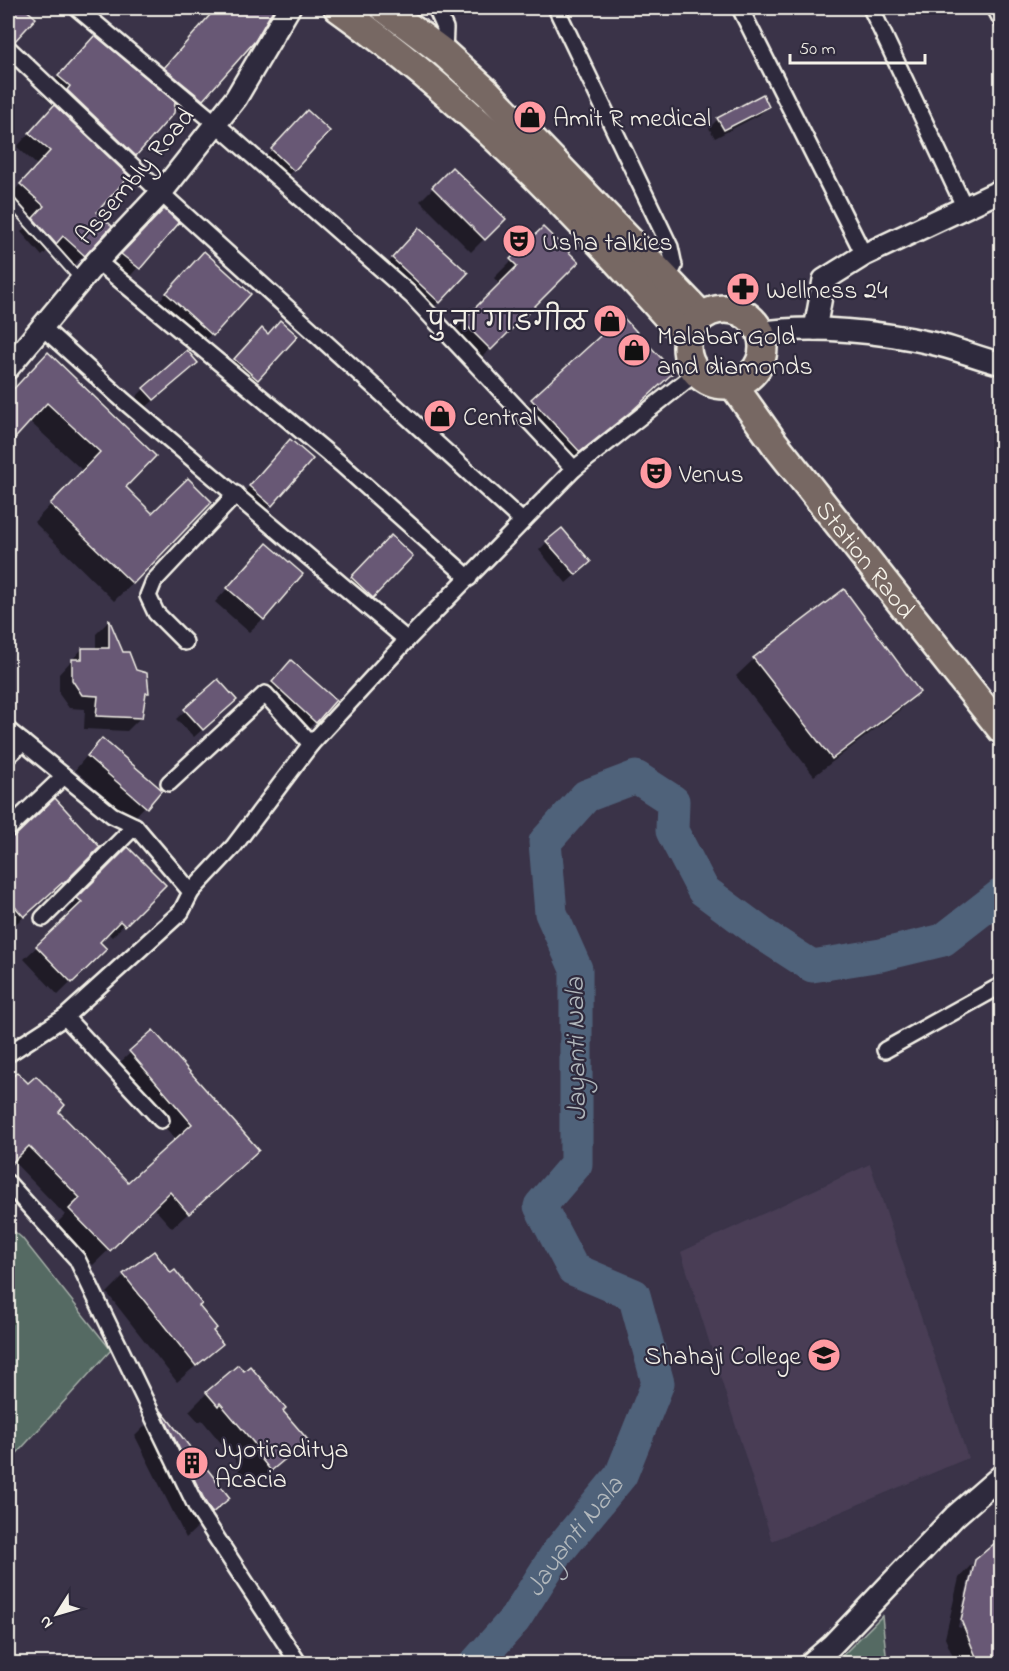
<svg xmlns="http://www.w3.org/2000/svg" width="1009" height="1671" font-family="'Indie Flower','Playpen Sans Deva',sans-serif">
<rect width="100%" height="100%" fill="#3a3348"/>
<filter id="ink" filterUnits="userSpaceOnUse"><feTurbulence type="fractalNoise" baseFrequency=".0167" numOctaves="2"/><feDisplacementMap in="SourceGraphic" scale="12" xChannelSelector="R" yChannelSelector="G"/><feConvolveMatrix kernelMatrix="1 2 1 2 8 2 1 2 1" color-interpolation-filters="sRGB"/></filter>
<g filter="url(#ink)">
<polygon fill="#483e55" points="870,1164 968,1458 772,1541 681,1252"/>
<g fill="#556a64" stroke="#a4aea6" stroke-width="1.5">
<polygon points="8,1226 22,1238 111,1350 8,1463"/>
<polygon points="882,1616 887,1663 835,1663"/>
</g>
<g fill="#0007">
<polygon points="8,8 22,8 34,18 8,47"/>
<polygon points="215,8 273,8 254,40 202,99 184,117 173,108 120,170 95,213 84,255 71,268 49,249 42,256 21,232 32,220 8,198 37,165 17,147 53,105 42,95 77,55 150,83"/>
<polygon points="768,107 759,115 715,138 709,128 718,119"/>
<polygon points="294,125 293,170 280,183 259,164"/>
<polygon points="452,169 504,219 471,252 420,201"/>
<polygon points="177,223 125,282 109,268 151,224"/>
<polygon points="543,229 577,262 472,367 445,340 500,285 494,278"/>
<polygon points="406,244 439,302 426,315 380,272"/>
<polygon points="191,267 249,294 198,348 153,307"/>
<polygon points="622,318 654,390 613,428 561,469 515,418"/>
<polygon points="253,339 257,379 248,388 227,369"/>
<polygon points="187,371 145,408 136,397 144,389"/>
<polygon points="30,372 154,456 124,487 176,540 114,601 34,522 83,471 29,421 8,444 8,396"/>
<polygon points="290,441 271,505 258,518 237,500"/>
<polygon points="547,542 580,571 566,583 539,550"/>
<polygon points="267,545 263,619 249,632 215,602"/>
<polygon points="378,550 372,597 359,610 339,591"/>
<polygon points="108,622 122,654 147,692 144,696 141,717 127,731 84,729 85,709 69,708 59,694 59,674 82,649 96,649 96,634"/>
<polygon points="754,659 918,692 900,710 814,776 736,676"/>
<polygon points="278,675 315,722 302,735 259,696"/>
<polygon points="218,681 226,708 194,737 176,719"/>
<polygon points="89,753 160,790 132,820 75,770"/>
<polygon points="8,838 98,847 44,901 43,899 8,931"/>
<polygon points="128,849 163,885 112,937 107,932 98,942 105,949 58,995 24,959 70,915 66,911"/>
<polygon points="153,1032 241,1165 172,1228 153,1207 93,1265 54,1226 65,1215 12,1160 8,1165 8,1084 17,1075 128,1184 176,1140 114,1068"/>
<polygon points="124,1276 198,1307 221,1344 177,1382 107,1293"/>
<polygon points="8,1313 15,1321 8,1328"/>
<polygon points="207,1393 282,1411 306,1440 253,1487 238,1470 241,1467 202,1420 199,1422 189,1411"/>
<polygon points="160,1411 228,1498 186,1538 135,1436"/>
<polygon points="976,1561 1002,1664 956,1664 945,1638 959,1578 972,1564 958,1627 961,1628"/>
</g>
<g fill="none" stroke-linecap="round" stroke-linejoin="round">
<path stroke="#50627a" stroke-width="33" id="s1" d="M 475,1664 L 515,1619 L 557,1553 L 621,1475 L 658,1383 L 634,1295 L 573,1269 L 540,1206 L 576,1164 L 576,969 L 551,913 L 545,842 L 586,796 L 636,777 L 673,801 L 672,831 L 703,890 L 761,933 L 812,966 L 881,955 L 943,940 L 1002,894"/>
</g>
<g fill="#685974" stroke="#f4f1e8" stroke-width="1.5">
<polygon points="8,8 24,8 36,18 15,41 8,39"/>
<polygon points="216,8 274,8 255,41 203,100 164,68"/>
<polygon points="95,35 175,102 174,113 136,156 67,90 70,86 58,76"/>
<polygon points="763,94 769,107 724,130 717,118"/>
<polygon points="54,105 129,176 97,212 112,226 85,256 63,236 56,244 33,218 44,206 20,184 50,151 29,133"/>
<polygon points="307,110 330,131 294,171 271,149"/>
<polygon points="452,167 506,219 485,240 432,187"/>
<polygon points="164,209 179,223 140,269 121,254"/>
<polygon points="543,227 579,262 491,350 462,321 517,266 510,259"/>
<polygon points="419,228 468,273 440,303 392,258"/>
<polygon points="204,251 251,294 213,336 166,293"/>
<polygon points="622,316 674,372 633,410 580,452 531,399"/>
<polygon points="280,320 298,336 258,380 234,359 262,328 268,334"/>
<polygon points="187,350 198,363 154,400 143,388"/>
<polygon points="48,352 156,456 126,487 152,513 188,478 212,502 133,584 50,504 100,452 47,403 8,446 8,395"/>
<polygon points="290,439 313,459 272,506 249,486"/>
<polygon points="562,528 591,562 576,575 546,541"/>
<polygon points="391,535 413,556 373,598 351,577"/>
<polygon points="267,543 303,574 264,620 227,588"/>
<polygon points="844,589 920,692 832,759 753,658"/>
<polygon points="109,619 123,652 129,652 136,670 147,673 149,693 146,693 142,718 96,716 98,696 82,695 72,680 72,659 82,659 82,648 109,648"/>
<polygon points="291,660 336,700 316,723 272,682"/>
<polygon points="218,679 237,700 203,730 184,709"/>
<polygon points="102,738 162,790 147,808 87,756"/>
<polygon points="55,798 100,847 63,884 62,883 24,917 8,899 8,838 15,836"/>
<polygon points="128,847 166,885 125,926 120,921 100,942 107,949 72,983 36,946 82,902 77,898"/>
<polygon points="153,1030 259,1150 189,1214 170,1192 110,1251 69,1209 80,1198 29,1146 8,1167 8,1082 17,1072 28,1083 36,1076 65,1105 59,1112 128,1182 192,1124 129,1051"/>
<polygon points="154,1251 171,1273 175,1270 202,1304 199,1306 217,1328 213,1331 223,1344 196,1366 123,1274"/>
<polygon points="238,1365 244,1371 250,1366 286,1408 283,1411 308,1440 271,1471 255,1451 258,1448 220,1403 218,1406 206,1392"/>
<polygon points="160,1409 230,1498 212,1513 206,1503"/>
<polygon points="1002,1537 1002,1664 979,1664 961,1620 975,1560"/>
</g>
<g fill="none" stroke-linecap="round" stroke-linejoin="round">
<g stroke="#f4f1e8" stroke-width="12">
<polyline id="lane" points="8,199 80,280"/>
</g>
<g stroke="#f4f1e8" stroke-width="20">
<g id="street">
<polyline points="77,8 214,122 412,296 574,469"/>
<polyline points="436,8 445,28 444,53"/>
<polyline points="556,8 670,247 674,266 667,280"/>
<polyline points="740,8 864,255"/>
<polyline points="871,8 965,208"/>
<polyline points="995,8 1002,21"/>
<polyline points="8,48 161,193 522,521"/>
<polyline points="97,261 341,464 469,578"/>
<polyline points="41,326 124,401 407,640 574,469 697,372"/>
<polyline points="185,642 156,613 148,596 154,581 236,494"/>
<polyline points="8,730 112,815 135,826 191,892 181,912 65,1017 8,1054"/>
<polyline points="8,756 23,742"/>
<polyline points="169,783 265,694 311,744 407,640"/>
<polyline points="8,829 64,776"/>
<polyline points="191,892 234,846 311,744"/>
<polyline points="43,918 135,826"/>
<polyline points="65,1017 161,1120"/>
<polyline points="885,1050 1002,985"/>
<polyline points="8,1183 77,1259 197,1508 299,1664"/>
</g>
</g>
<g stroke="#f4f1e8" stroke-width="26">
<g id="secondary">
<polyline points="815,329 824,280 864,255 1002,190"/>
<path d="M 761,333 C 810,324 883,332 931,343 C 955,348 978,358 1002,364"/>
<polyline points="8,368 97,261 161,193 236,98 289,8"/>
<polyline points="810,1664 832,1645 955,1516 1002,1475"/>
</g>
</g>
<g stroke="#f4f1e8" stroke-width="32">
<g id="highway">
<path d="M 338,8 C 462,96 569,206 670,320 L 688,335"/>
<polyline points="384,8 444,53 488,93 702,316"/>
<circle cx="725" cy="347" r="38"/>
<path id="s2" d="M 733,385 L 775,444 L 1002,730"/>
</g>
</g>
<use href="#lane" stroke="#2f2a3d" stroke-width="8"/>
<use href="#street" stroke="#2f2a3d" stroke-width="15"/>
<use href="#secondary" stroke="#2f2a3d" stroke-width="21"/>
<use href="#highway" stroke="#776864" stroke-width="27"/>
</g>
</g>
<defs>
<g id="shop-disc" transform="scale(1.725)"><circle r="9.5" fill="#ff9aa2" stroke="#2f2a3d"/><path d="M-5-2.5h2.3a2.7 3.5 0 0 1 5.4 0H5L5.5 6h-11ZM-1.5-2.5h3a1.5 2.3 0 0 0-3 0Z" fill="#111"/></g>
<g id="theatre-disc" transform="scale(1.725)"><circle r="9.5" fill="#ff9aa2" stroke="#2f2a3d"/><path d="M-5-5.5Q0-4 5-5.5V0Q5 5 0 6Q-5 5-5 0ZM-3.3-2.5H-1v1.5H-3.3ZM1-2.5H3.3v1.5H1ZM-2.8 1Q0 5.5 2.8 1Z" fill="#111"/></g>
<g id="pharmacy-disc" transform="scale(1.725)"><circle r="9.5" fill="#ff9aa2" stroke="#2f2a3d"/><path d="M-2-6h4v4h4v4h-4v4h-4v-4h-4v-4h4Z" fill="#111"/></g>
<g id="university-disc" transform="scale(1.725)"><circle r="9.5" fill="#ff9aa2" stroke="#2f2a3d"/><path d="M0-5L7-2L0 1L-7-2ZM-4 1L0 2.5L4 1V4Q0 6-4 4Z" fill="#111"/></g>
<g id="building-disc" transform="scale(1.725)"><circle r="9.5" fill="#ff9aa2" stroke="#2f2a3d"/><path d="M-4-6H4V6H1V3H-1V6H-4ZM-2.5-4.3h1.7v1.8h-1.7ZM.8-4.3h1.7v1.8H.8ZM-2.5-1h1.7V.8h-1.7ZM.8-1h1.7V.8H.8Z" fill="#111"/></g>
</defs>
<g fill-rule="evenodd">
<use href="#shop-disc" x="530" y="117"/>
<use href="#theatre-disc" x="519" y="241"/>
<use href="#pharmacy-disc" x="743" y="289"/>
<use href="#shop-disc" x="610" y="321"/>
<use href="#shop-disc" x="634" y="350"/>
<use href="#shop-disc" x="440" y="416"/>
<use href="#theatre-disc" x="656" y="473"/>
<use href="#university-disc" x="824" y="1355"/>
<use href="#building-disc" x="192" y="1463"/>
</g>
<g text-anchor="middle" stroke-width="4.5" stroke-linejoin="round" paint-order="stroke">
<g font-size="26" fill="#f4f1e8" stroke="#2f2a3d" text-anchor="start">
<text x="553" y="126">Amit R medical</text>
<text x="542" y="250">Usha talkies</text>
<text x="766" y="298">Wellness 24</text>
<text x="587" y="330" text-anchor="end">पु ना गाडगीळ</text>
<text x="657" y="344">Malabar Gold<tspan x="657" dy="30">and diamonds</tspan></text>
<text x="463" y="425">Central</text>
<text x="679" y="482">Venus</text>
<text x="801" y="1364" text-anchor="end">Shahaji College</text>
<text x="215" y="1457">Jyotiraditya<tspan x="215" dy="30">Acacia</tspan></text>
</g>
<g font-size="26" fill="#f4f1e8" stroke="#2f2a3d">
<text transform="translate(134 175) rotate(-50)" y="9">Assembly Road</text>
<text dy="9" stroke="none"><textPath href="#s2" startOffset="219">Station Raod</textPath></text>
</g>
<g font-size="27" font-style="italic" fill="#b2b8bc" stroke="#2f2a3d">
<text transform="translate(575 1049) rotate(-91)" y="9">Jayanti Nala</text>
<text dy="9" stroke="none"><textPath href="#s1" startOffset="162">Jayanti Nala</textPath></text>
</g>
</g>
<rect width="1009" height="1671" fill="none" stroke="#2f2a3d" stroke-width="30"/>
<rect x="15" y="15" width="979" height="1641" fill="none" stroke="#f4f1e8" stroke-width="2" filter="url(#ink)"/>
<g transform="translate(57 1614) rotate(233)" stroke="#2f2a3d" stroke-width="4.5" paint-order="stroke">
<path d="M0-4.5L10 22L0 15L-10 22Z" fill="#f4f1e8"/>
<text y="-9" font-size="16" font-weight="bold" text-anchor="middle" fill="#f4f1e8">N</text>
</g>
<path d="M790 54v9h135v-9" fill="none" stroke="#f4f1e8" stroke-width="3"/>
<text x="799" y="54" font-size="18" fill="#f4f1e8" stroke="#2f2a3d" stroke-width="4.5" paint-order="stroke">50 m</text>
</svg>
